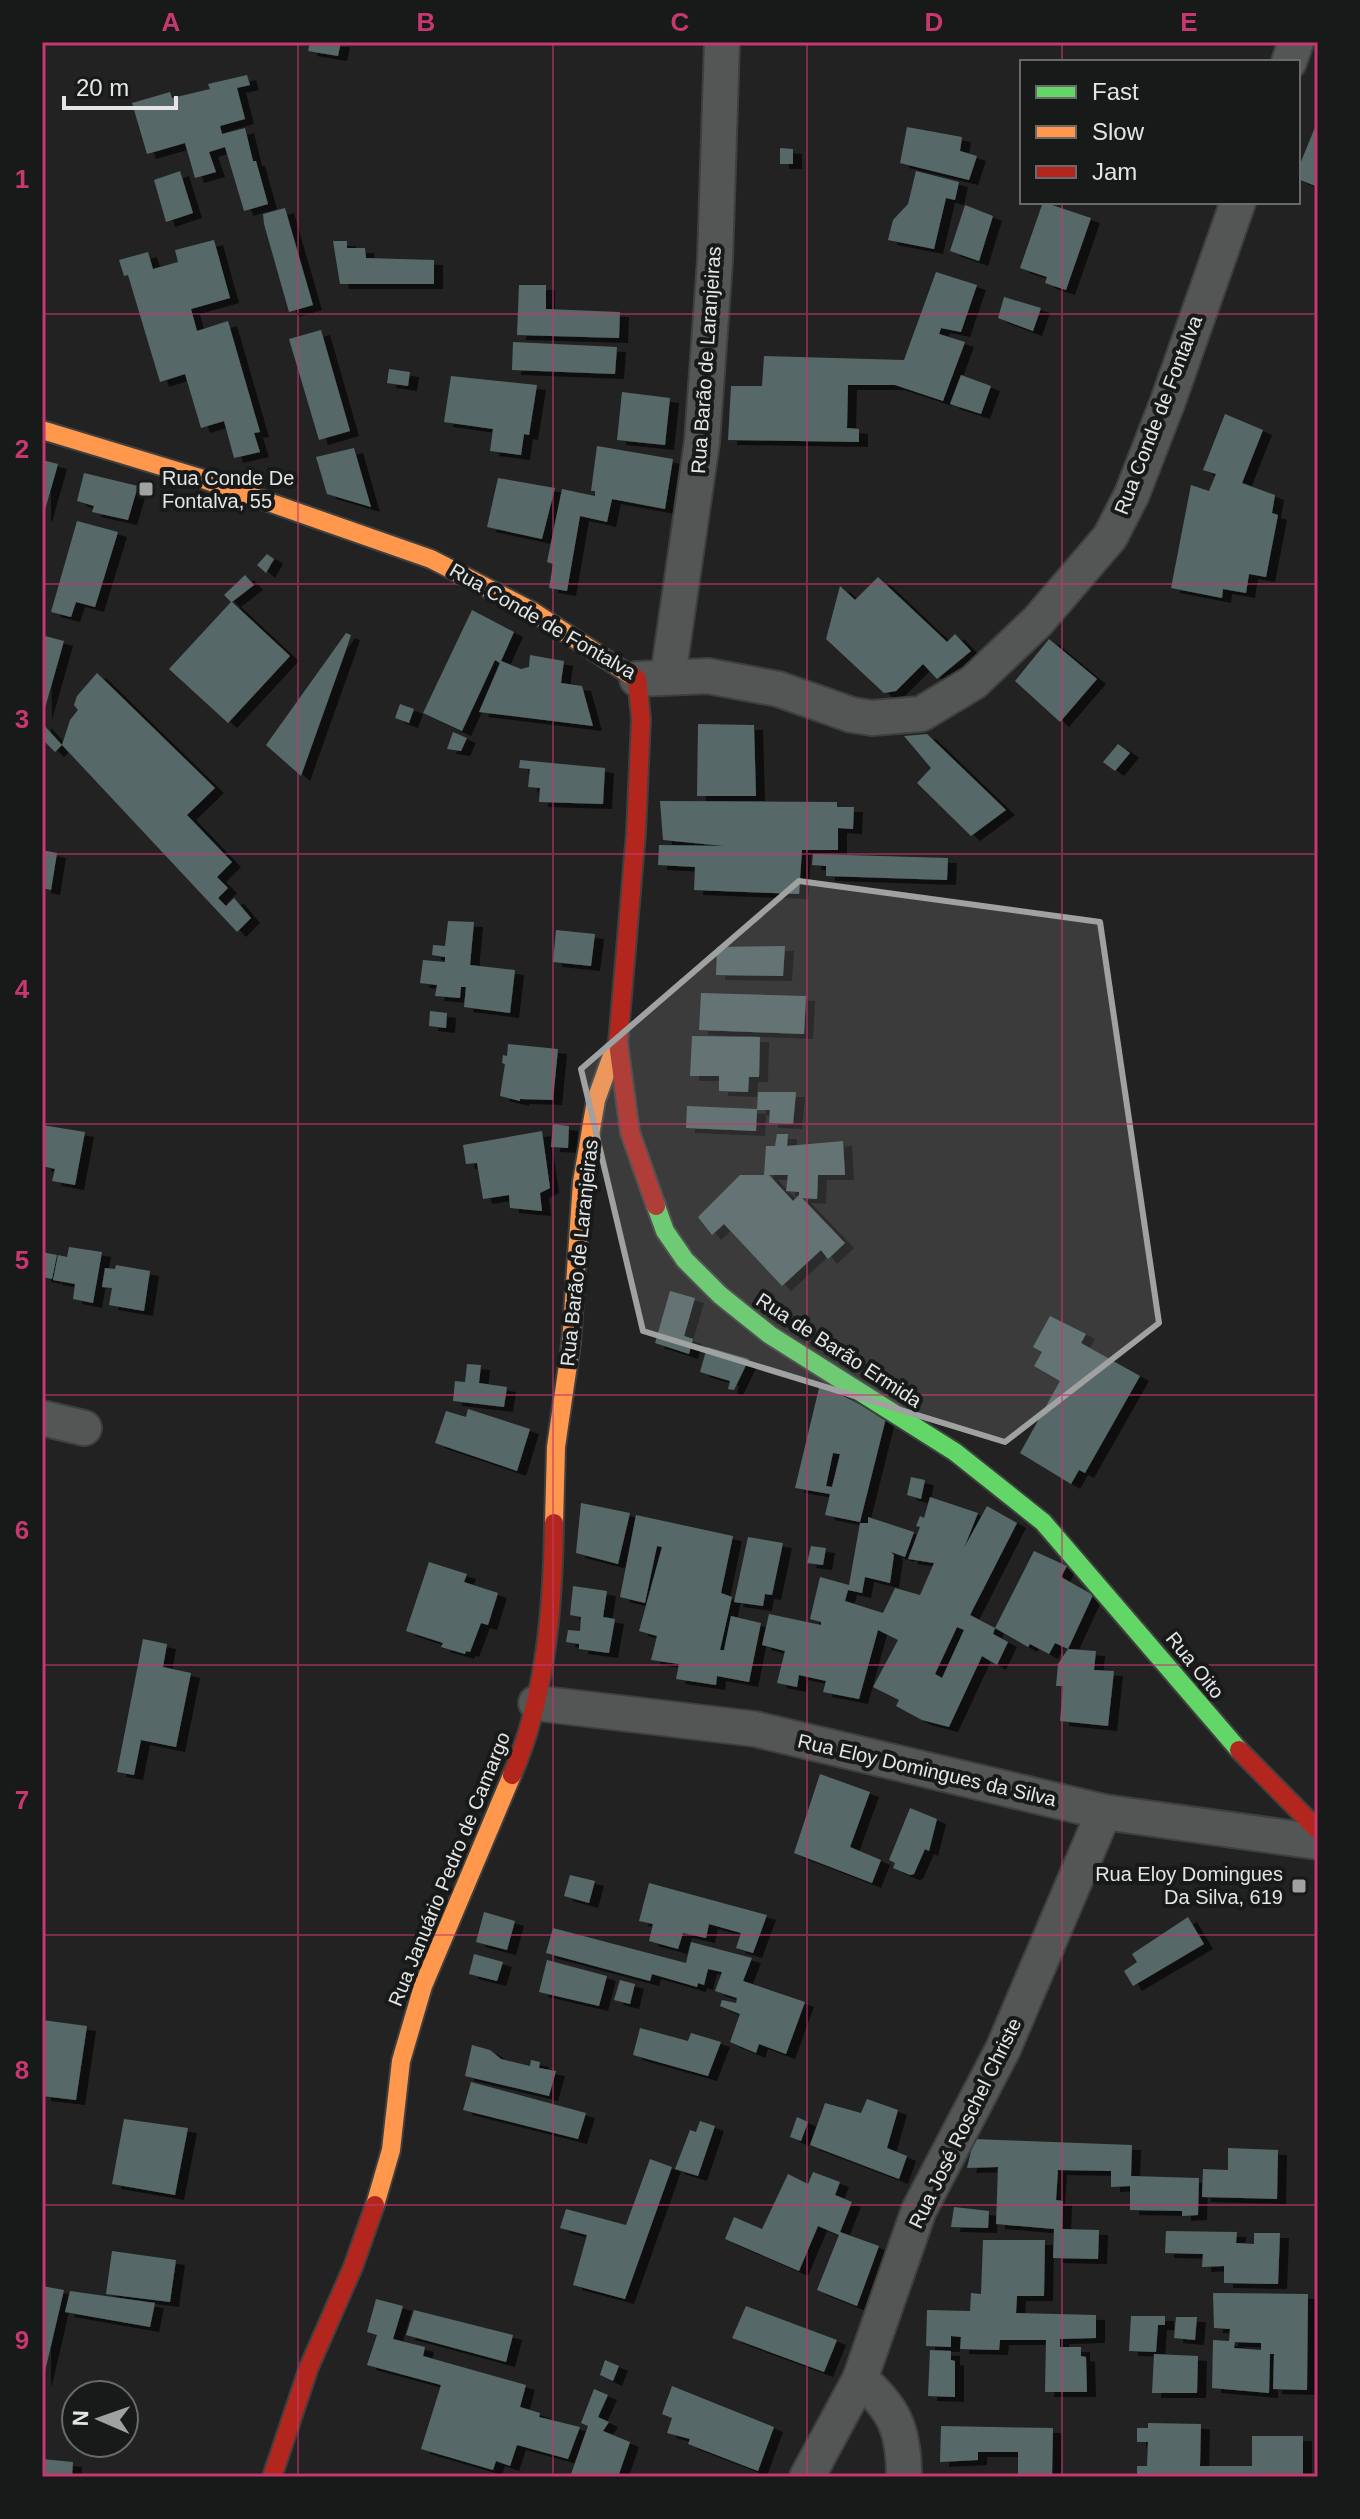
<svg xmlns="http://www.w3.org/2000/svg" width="1360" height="2519" font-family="Helvetica,sans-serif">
<defs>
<filter id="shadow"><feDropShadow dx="9" dy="5" stdDeviation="0" flood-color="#0009"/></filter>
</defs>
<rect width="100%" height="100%" fill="#222"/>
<g fill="#576868" fill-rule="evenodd" filter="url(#shadow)">
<polygon points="310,42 341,42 338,56 308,51"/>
<polygon points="247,75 250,85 237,88 245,119 220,126 222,134 245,128 253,161 256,161 268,204 244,211 225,147 209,152 216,172 195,178 185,143 147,154 132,103 170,92 172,98 210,89 208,84"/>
<polygon points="1318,120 1318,187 1298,179 1298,169"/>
<polygon points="907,127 962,137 960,151 977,156 969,180 900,163"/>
<polygon points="780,148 793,149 793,164 780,164"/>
<polygon points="180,171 193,213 166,222 154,180"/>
<polygon points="916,171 959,182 955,200 946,198 934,249 888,240 893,220 908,204"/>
<polygon points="1043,202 1091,218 1066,290 1045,283 1047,277 1020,268"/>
<polygon points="965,205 993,216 979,261 950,251"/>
<polygon points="285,208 313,305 289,312 264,224 263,214"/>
<polygon points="214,240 230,298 191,309 197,331 228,321 260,432 254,433 260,452 234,458 224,421 201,428 185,374 160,382 128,275 124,276 119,260 148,252 153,269 178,262 175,250"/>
<polygon points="333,241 347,241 347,248 365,248 366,258 434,260 434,284 340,284"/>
<polygon points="936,272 977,285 961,332 941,328 939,334 965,342 943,401 895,385 848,385 847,428 859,429 859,442 728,440 731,386 762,386 764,356 904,360"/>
<polygon points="519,285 546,285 546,309 620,312 619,338 517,335"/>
<polygon points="1004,297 1041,308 1033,331 998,318"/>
<polygon points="321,330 350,431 319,440 289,339"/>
<polygon points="513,342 617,347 615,374 512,370"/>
<polygon points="389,369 410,372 408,386 387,383"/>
<polygon points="961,375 991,386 981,414 950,404"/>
<polygon points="451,376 537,385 529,435 524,434 521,455 490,451 493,429 444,422"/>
<polygon points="622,392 670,398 665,445 617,440"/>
<polygon points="1225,414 1263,430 1242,483 1275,495 1272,513 1278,515 1266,577 1249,574 1246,593 1223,589 1222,598 1171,588 1191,485 1209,491 1216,474 1203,470"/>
<polygon points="597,446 673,459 665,509 612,499 607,522 580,516 567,591 549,588 553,564 547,562 562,489 595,496 595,491 591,491"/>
<polygon points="354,448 371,507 327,494 316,457"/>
<polygon points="42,460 58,464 43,517 42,516"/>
<polygon points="84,473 138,486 128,520 92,512 94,506 77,501"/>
<polygon points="498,478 555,488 542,539 487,527"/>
<polygon points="77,521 118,532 95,607 76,602 71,617 51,612"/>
<polygon points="267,554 274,559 266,573 257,565"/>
<polygon points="245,575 254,585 232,602 290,656 228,723 169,669 231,602 224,595"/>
<polygon points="878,577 947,642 955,634 971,651 937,679 923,664 896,691 884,693 826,639 840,586 855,600"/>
<polygon points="472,610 514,632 501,661 521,669 529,667 530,655 564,661 561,683 582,686 593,726 479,712 500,663 495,660 462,731 423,713"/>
<polygon points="346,633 351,635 347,647 301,776 266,745"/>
<polygon points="45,636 64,641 43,715 42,646"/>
<polygon points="1049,639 1097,679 1060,722 1015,681"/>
<polygon points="97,673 215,788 187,815 232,862 217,877 228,888 218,898 226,906 234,898 251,918 237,932 62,745 70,720 78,710 74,705 77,696"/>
<polygon points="400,704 414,709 409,723 395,718"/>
<polygon points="42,723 62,745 55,752 42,739"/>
<polygon points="698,724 754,725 756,796 697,796"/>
<polygon points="453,732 467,738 461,751 447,749"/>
<polygon points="927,734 1006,810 971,836 917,783 931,768 904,736"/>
<polygon points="1118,744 1130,753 1115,771 1103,762"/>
<polygon points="520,760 605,768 603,804 539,802 540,788 528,787 530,769 519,768"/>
<polygon points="660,801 837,802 837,807 854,807 853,829 838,828 838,850 802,850 799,894 694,890 695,867 658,865 659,845 724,846 663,840"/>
<polygon points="42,850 57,853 51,890 42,888"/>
<polygon points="813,854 948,858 947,880 826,876 826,866 812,865"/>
<polygon points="448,921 474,922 470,965 515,970 510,1013 464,1007 466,987 461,987 460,998 435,996 437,985 420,983 423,960 445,962 445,957 432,955 433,945 445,946"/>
<polygon points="556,930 595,934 591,966 553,962"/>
<polygon points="785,946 783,976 716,975 717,947"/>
<polygon points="701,993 806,996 804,1034 699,1030"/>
<polygon points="430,1011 447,1013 446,1028 429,1026"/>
<polygon points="692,1036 760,1037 759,1077 749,1077 748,1092 719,1091 719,1076 690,1076"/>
<polygon points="508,1044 558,1049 553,1100 520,1099 520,1101 500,1096 505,1064 502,1063 503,1055 507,1056"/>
<polygon points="758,1092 796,1092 793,1124 769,1123 770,1110 757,1110"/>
<polygon points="687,1106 757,1109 756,1131 686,1128"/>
<polygon points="553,1124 569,1126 568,1148 551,1147"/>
<polygon points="42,1125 85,1132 75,1185 52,1181 55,1169 42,1166"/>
<polygon points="542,1131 550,1188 540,1193 542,1211 510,1208 509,1195 483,1199 477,1163 466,1164 463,1145"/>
<path d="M 777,1134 L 788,1134 L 787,1146 L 843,1141 L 845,1175 L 818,1175 L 817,1199 L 802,1198 L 845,1243 L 828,1259 L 821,1250 L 782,1286 L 724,1224 L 712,1235 L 698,1217 L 740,1175 L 764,1175 L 766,1146 L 775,1146 ZM 769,1175 L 788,1175 L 786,1191 L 799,1192 L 799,1195 L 793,1201 Z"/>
<polygon points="69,1247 102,1252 93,1303 73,1299 75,1284 53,1280 58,1255 67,1257"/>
<polygon points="42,1252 57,1255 52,1279 42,1277"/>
<polygon points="116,1265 150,1271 144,1311 109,1305 112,1288 102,1287 105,1268 115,1269"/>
<polygon points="670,1291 695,1298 684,1336 693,1339 689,1354 655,1343"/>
<polygon points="1050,1316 1086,1334 1081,1343 1140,1376 1085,1473 1079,1470 1071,1484 1020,1453 1060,1381 1034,1366 1042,1352 1033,1347"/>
<polygon points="707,1347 749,1359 734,1390 728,1389 730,1381 700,1372"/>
<polygon points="467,1364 481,1365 479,1383 507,1387 504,1407 453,1401 455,1381 465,1382"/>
<path d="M 820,1384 L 886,1418 L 860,1522 L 825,1515 L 830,1494 L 795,1488 ZM 833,1453 L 840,1454 L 832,1487 L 826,1486 Z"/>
<polygon points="468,1409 530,1429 517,1471 435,1443 446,1411 466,1417"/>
<polygon points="911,1477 925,1480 921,1499 907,1495"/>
<path d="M 930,1497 L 978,1513 L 964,1548 L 987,1506 L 1017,1523 L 970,1615 L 995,1628 L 1034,1551 L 1067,1566 L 1061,1577 L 1093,1595 L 1068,1649 L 1055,1643 L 1049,1654 L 1030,1644 L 1028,1647 L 995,1628 L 993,1634 L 1008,1642 L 997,1665 L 982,1656 L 949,1727 L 922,1720 L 896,1706 L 899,1700 L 873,1687 L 898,1640 L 878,1630 L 859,1699 L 823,1692 L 826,1681 L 799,1675 L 797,1687 L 777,1683 L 785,1651 L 762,1645 L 769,1614 L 821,1625 L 821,1622 L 810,1619 L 820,1577 L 849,1585 L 860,1523 L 868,1523 L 868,1517 L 914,1532 L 905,1557 L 891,1552 L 894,1555 L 890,1583 L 865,1577 L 862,1593 L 848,1590 L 845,1601 L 883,1613 L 895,1588 L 920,1595 L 934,1563 L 908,1559 L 920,1527 L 916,1526 L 920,1516 L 924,1518 ZM 957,1627 L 964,1630 L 942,1678 L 935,1674 Z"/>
<polygon points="581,1503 630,1513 618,1564 576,1553"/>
<polygon points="636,1515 733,1536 721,1593 732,1597 720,1650 724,1650 731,1616 761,1623 749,1682 717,1676 716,1685 676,1679 679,1664 651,1660 657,1636 639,1631 662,1547 657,1546 645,1603 620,1597"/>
<polygon points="748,1537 783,1543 772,1595 765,1594 763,1606 734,1602"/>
<polygon points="811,1546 826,1548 823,1565 807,1563"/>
<polygon points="429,1562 467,1574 464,1582 498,1593 488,1625 481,1623 470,1652 466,1651 465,1654 441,1647 443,1643 406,1631"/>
<polygon points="573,1586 607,1591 603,1617 615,1619 609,1653 579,1649 579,1644 566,1642 568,1630 580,1631 581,1617 570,1615"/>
<polygon points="143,1639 167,1644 163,1667 191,1673 176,1747 141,1740 134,1775 117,1772"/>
<polygon points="1068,1649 1096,1651 1094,1670 1114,1671 1108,1726 1060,1721 1063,1686 1056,1686 1058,1664"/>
<polygon points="820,1774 870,1792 850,1847 881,1860 872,1883 794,1853"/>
<polygon points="910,1808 937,1819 929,1851 925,1849 914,1874 910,1875 893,1868 895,1863 889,1860"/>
<polygon points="570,1875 595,1881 589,1903 564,1896"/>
<polygon points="649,1883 767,1915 753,1953 736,1948 741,1933 709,1924 706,1938 683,1933 678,1949 649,1941 653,1924 639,1921"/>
<polygon points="484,1912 515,1921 507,1950 476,1942"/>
<polygon points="1188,1917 1204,1944 1133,1986 1124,1971 1137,1962 1132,1954"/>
<polygon points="553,1928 686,1963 691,1942 752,1958 743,1981 805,2002 786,2054 759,2044 756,2053 730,2042 740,2014 720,2006 722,2000 736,2003 737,1998 715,1991 722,1972 708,1969 704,1985 698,1983 697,1987 652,1974 650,1981 546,1953"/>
<polygon points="474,1954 503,1962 497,1981 469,1974"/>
<polygon points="547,1960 607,1976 599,2006 539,1992"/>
<polygon points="620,1980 635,1984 630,2004 614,2000"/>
<polygon points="42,2020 87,2026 76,2100 42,2096"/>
<polygon points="640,2028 688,2041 691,2033 721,2042 708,2076 633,2055"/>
<polygon points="472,2045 490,2050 501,2059 530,2066 531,2060 540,2062 539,2068 556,2071 549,2096 465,2076"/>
<polygon points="471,2082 586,2113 578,2139 463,2110"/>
<polygon points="867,2099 898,2110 887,2148 907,2156 899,2179 810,2145 825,2103 861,2113"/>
<polygon points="797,2117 808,2122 801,2141 790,2137"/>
<polygon points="124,2119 188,2128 175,2195 112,2184"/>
<polygon points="700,2121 715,2126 698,2176 675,2169 690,2130 696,2132"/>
<polygon points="974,2139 1132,2145 1131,2176 1199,2178 1198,2215 1182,2216 1182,2211 1130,2210 1130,2186 1111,2187 1111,2171 1058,2170 1056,2200 1063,2201 1062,2229 1099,2230 1098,2259 1053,2258 1054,2229 996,2224 998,2167 967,2168"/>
<polygon points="1228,2148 1278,2150 1277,2199 1202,2197 1203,2169 1228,2170"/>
<polygon points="650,2159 672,2167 625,2299 573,2285 587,2235 560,2228 566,2209 626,2225"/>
<polygon points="813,2172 840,2182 835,2195 852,2202 840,2232 879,2246 857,2306 817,2290 839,2235 818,2226 799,2271 725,2239 734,2217 762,2229 788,2174 808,2184"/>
<polygon points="954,2207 989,2211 988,2228 951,2227"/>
<polygon points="1166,2231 1237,2232 1236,2243 1254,2244 1254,2233 1280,2233 1278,2284 1224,2283 1224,2266 1202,2267 1203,2254 1165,2253"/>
<polygon points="983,2240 1045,2240 1044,2296 1017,2296 1016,2313 1096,2315 1096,2338 1060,2339 1060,2347 1081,2347 1081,2356 1086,2357 1087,2392 1045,2392 1046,2340 1000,2340 999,2350 960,2349 961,2337 951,2336 951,2347 926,2346 927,2310 970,2311 971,2293 981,2294"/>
<polygon points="112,2251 176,2260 170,2302 106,2294"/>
<polygon points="42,2286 64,2290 43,2380 42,2380"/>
<polygon points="70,2291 155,2303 150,2327 65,2312"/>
<path d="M 1213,2293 L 1308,2294 L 1307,2390 L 1273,2389 L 1274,2354 L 1270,2354 L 1269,2393 L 1212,2388 L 1213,2340 L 1229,2341 L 1230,2329 L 1214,2328 ZM 1235,2342 L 1261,2343 L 1261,2350 L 1234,2348 Z"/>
<polygon points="376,2299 403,2306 393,2339 425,2347 423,2356 526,2385 520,2407 540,2413 539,2417 580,2427 568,2459 517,2445 510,2466 496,2461 493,2470 421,2449 441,2385 367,2365 377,2335 367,2332"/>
<polygon points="746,2306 837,2340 824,2372 732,2338"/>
<polygon points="414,2310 513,2335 506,2362 406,2335"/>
<polygon points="1131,2316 1165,2316 1165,2325 1158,2325 1156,2352 1129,2351"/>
<polygon points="1176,2317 1197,2317 1195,2340 1174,2338"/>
<polygon points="930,2350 951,2351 951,2360 955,2361 955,2397 928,2396"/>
<polygon points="1154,2354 1198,2356 1197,2393 1152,2393"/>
<polygon points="605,2360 619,2366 613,2381 600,2375"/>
<polygon points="672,2386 774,2427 758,2471 688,2444 690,2439 667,2433 672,2418 662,2414"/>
<polygon points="594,2389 608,2395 598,2417 609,2422 603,2431 630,2442 618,2477 570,2477 588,2426 581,2423"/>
<polygon points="1148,2423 1201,2424 1200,2466 1252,2466 1252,2436 1303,2436 1303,2477 1137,2477 1137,2466 1147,2466 1148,2442 1137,2442 1137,2428 1148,2428"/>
<polygon points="941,2426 1053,2428 1052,2477 1018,2477 1018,2452 978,2452 978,2460 940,2462"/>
<polygon points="42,2459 73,2462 72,2477 42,2477"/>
</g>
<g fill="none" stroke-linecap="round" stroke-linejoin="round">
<g stroke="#3e3f3f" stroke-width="38">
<g id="street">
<polyline points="1289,62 1296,42"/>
<polyline points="668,676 702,442 715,260 722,42"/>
<polyline points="637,679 708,676 778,689 852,715 872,718 921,714 974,682 1038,621 1110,537 1132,494 1168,401 1238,202"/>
<polyline points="42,1418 84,1428"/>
<polyline points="536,1703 755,1729 1104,1812 1318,1842"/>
<path d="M 860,2379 C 895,2409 904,2431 904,2477"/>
<polyline points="807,2477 860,2379 919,2210 1003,2049 1104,1812"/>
</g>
</g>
<g stroke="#3e3f3f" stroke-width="22">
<polyline id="fast" points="656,1206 665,1231 685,1260 720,1295 770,1335 955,1452 1043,1522 1239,1750"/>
</g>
<g stroke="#3e3f3f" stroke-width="22">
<g id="slow">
<polyline points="42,430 197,477 431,559 532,611 632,676"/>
<polyline points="554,1523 556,1447 571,1344 582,1182 596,1100 614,1050"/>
<polyline points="375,2205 391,2150 401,2061 423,1986 512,1775"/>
</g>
</g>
<g stroke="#3e3f3f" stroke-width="22">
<g id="jam">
<polyline points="632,676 637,679 641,719 636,833 618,1043 630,1132 656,1206"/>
<polyline points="1239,1750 1318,1830"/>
<path d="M 512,1775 C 546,1697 553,1607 554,1523"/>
<polyline points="272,2477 309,2367 353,2267 375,2205"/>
</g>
</g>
<use href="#street" stroke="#545555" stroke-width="34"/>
<use href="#fast" stroke="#63d668" stroke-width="18"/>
<use href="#slow" stroke="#ff974d" stroke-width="18"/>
<use href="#jam" stroke="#b3261e" stroke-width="18"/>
</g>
<path fill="#a0a1a1" fill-opacity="0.2" stroke="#a0a1a1" stroke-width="6" stroke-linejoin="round" d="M 799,881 L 1100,922 L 1159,1323 L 1005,1442 L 643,1331 L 581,1069 Z"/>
<path fill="none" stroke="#c73770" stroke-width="2" stroke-opacity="0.55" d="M 298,42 L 298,2477M 553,42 L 553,2477M 807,42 L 807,2477M 1062,42 L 1062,62M 1062,202 L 1062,2477M 42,314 L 1318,314M 42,584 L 1318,584M 42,854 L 1318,854M 42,1124 L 1318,1124M 42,1395 L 1318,1395M 42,1665 L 1318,1665M 42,1935 L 1318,1935M 42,2205 L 1318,2205"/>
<g fill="#a0a1a1" stroke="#171a19" stroke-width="3">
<rect x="138" y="481" width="16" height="16" rx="4"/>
<rect x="1291" y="1878" width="16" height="16" rx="4"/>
</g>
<g text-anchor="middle" stroke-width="8" stroke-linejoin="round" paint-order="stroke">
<g font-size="20" fill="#e4e5e5" stroke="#171a19">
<text transform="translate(706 360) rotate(-86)" y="7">Rua Barão de Laranjeiras</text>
<text transform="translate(1158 415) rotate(-69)" y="7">Rua Conde de Fontalva</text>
<text transform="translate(543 621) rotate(30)" y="7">Rua Conde de Fontalva</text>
<text transform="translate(579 1253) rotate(-84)" y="7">Rua Barão de Laranjeiras</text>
<text transform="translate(839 1350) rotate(33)" y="7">Rua de Barão Ermida</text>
<text transform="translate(1195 1665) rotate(51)" y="7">Rua Oito</text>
<text transform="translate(927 1770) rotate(13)" y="7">Rua Eloy Domingues da Silva</text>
<text transform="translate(449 1869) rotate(-68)" y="7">Rua Januário Pedro de Camargo</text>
<text transform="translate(965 2123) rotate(-64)" y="7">Rua José Roschel Christe</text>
</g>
<g font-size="20" fill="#e4e5e5" stroke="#171a19" text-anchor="start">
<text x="162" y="485">Rua Conde De<tspan x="162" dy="23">Fontalva, 55</tspan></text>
<text x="1283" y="1881" text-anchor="end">Rua Eloy Domingues<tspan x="1283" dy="23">Da Silva, 619</tspan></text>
</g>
</g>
<rect width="1360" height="2519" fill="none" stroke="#171a19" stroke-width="88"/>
<rect x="1020" y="60" width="280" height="144" fill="#171a19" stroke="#696b6b" stroke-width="2"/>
<rect x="1036" y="86" width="40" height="12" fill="#63d668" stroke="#696b6b" stroke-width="2"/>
<text x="1092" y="100" font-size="24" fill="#e4e5e5">Fast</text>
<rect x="1036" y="126" width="40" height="12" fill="#ff974d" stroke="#696b6b" stroke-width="2"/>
<text x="1092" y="140" font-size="24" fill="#e4e5e5">Slow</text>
<rect x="1036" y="166" width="40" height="12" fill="#b3261e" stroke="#696b6b" stroke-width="2"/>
<text x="1092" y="180" font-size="24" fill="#e4e5e5">Jam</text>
<g transform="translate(100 2419) rotate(272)"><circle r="38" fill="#171a19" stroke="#696b6b" stroke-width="2"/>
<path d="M0-6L14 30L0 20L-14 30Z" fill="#a0a1a1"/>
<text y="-12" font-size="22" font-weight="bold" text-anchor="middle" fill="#e4e5e5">N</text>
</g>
<path d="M64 96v12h112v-12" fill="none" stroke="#e4e5e5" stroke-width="4"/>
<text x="76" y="96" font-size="24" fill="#e4e5e5" stroke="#171a19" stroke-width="6" paint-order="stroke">20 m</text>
<rect x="44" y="44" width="1272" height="2431" fill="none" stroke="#c73770" stroke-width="3"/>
<g font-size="26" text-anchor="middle" font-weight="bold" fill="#c73770">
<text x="171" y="31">A</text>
<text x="426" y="31">B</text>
<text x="680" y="31">C</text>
<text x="934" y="31">D</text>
<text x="1189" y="31">E</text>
<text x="22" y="188">1</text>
<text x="22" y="458">2</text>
<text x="22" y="728">3</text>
<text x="22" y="998">4</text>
<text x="22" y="1269">5</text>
<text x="22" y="1539">6</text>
<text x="22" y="1809">7</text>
<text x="22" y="2079">8</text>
<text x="22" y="2349">9</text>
</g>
</svg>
